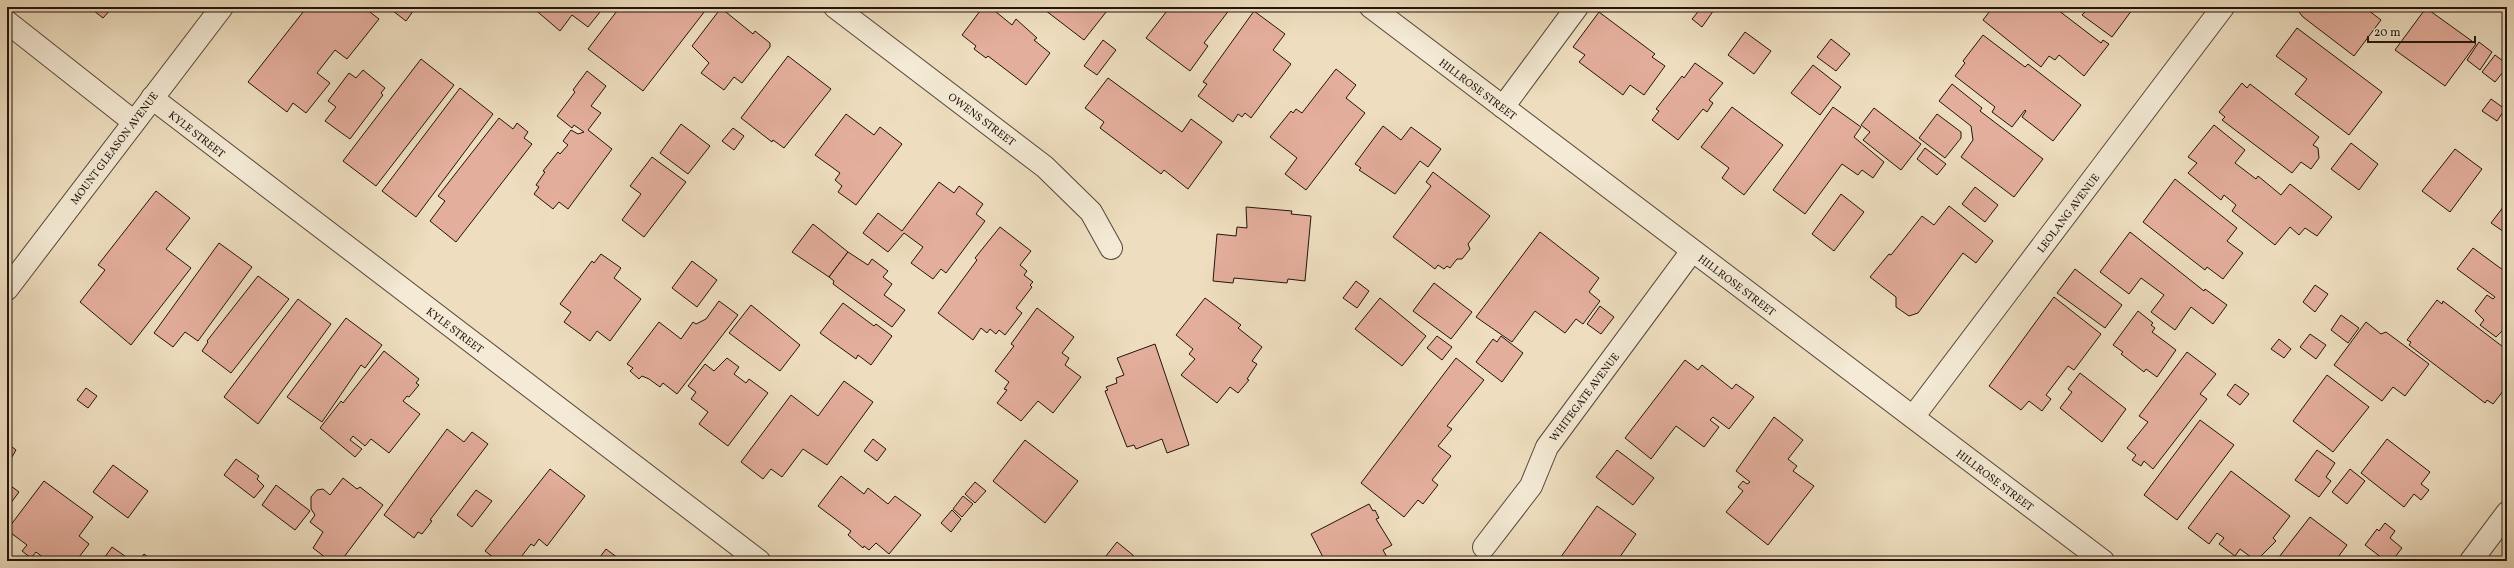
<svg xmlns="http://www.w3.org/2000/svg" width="2514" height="568" font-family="Vollkorn,serif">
<rect width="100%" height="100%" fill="#eedebf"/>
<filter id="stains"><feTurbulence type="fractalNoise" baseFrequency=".005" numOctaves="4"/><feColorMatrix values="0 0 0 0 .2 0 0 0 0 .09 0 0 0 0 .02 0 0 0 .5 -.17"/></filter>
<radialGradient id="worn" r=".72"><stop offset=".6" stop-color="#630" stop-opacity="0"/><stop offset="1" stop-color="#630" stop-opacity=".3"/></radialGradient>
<g fill="#e4ae9c" stroke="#22140d">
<polygon points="89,7 113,7 103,18"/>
<polygon points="307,7 366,7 366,9 379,19 347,59 335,50 317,73 330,83 306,113 293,103 287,112 248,82"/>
<polygon points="396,7 416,7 406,21 393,11"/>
<polygon points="532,7 604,7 588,27 572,15 560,31"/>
<polygon points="620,7 708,7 643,91 588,49"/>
<polygon points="983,7 990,7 1012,25 1016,19 1037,38 1034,40 1050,53 1026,85 988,56 986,58 974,49 976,46 962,35"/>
<polygon points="1041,7 1110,7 1084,40"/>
<polygon points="1170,7 1227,7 1230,9 1204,43 1208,46 1190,71 1146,38"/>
<polygon points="1516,7 1526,7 1523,12"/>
<polygon points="1702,7 1716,7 1702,27 1692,19"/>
<polygon points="1993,7 2054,7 2101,43 2103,40 2109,44 2084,76 2059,55 2055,60 2049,56 2041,67 1983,20"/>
<polygon points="2078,7 2128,7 2132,10 2112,37 2082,15 2085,12"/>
<polygon points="2295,7 2364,7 2381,20 2354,56 2303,17"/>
<polygon points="721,8 753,34 755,31 770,43 770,47 742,83 734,77 724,90 701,73 709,63 692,46"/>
<polygon points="2426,8 2476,44 2445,86 2395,50"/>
<polygon points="1254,11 1285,34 1273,50 1291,64 1251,118 1245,113 1242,117 1238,114 1233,122 1198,96 1207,84 1203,82"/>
<polygon points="1599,12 1655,54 1652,57 1665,66 1644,95 1630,85 1623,95 1579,62 1585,55 1573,47"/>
<polygon points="2297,28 2382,92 2349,135 2295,94 2307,79 2276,56"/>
<polygon points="1745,32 1771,51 1754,74 1728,55"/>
<polygon points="1983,35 2025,67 2028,64 2081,105 2053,141 2022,117 2026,111 2025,110 2012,127 1992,112 1995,107 1955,76 1965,63 1963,61"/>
<polygon points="1831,39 1850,54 1836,71 1817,57"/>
<polygon points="1103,40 1116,50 1097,75 1084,66"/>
<polygon points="2479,42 2492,52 2480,70 2467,60"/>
<polygon points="2495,55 2507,64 2507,67 2495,82 2482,72"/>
<polygon points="788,56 831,89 784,148 773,140 772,142 741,118"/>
<polygon points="421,59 454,85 376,186 343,161"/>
<polygon points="1695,63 1723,83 1709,100 1713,103 1707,112 1703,109 1678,140 1652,120 1659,111 1656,109 1682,76 1684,78"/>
<polygon points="1813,65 1841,87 1820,115 1791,93"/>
<polygon points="1336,69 1356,85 1346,98 1365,113 1306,190 1285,174 1297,158 1270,137 1291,111 1293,113 1296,109 1302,113"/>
<polygon points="363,70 385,88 381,93 383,95 350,139 325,121 336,107 328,101 349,73 356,78"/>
<polygon points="587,71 606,86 591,106 601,113 588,130 612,149 568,209 559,202 553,209 534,194 539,187 536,185 545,172 543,171 558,152 560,154 568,145 563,141 571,130 578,134 584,132 574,125 572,128 557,116 575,92 573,90"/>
<polygon points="1108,78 1182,132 1191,119 1222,142 1188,189 1164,170 1161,174 1100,128 1104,122 1085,108"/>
<polygon points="2242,83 2247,88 2250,84 2319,137 2313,145 2318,148 2319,158 2311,169 2301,162 2292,173 2222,120 2225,117 2219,112"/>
<polygon points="1952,84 1982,108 1980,111 2043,159 2014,197 1961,157 1973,140 1971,126 1939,101"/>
<polygon points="460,88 493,114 416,217 382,191"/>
<polygon points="2491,99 2505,109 2497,121 2482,111"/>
<polygon points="1732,107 1783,145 1744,195 1722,178 1729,168 1701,147"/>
<polygon points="1833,107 1861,127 1854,137 1884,162 1873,178 1862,170 1858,175 1842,164 1805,214 1773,190"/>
<polygon points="1874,108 1921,144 1901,170 1863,140 1870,132 1861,125"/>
<polygon points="846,114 874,135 880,127 902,144 856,205 838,192 842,186 835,180 840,173 815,155"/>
<polygon points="1937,114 1961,132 1961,138 1945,158 1919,138"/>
<polygon points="499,118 513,129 517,123 528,132 524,138 532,144 456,242 430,221 445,201 438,196"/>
<polygon points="681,124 710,146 688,174 660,153"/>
<polygon points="2214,125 2245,150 2235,163 2256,179 2258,176 2281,195 2290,184 2332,217 2317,236 2305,228 2299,235 2290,227 2275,245 2232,211 2236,205 2224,195 2221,200 2188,173 2197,163 2188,157"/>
<polygon points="1383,126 1401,140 1411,127 1441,149 1428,167 1420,161 1395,194 1359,170 1361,168 1355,164"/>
<polygon points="733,128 744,136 734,150 722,141"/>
<polygon points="2351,143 2378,164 2359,190 2331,169"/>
<polygon points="1925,148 1946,164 1937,175 1917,159"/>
<polygon points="2455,149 2482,169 2450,212 2422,191"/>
<polygon points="652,157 686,182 644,237 622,220 641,194 630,186"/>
<polygon points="1433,172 1490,216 1468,244 1470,249 1462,259 1457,259 1450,268 1447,266 1444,269 1438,265 1435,269 1393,237 1431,186 1426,182"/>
<polygon points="2175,179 2237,228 2227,241 2243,253 2223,279 2207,267 2205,270 2143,222"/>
<polygon points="939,182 954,193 959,186 983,204 976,214 985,221 946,273 941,269 933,279 911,263 923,247 904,233 888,252 863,233 878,213 902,231"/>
<polygon points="1975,187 1998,205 1985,222 1962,204"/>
<polygon points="156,191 190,218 166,249 191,268 131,345 80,302 105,270 98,265"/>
<polygon points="1841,194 1864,212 1834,251 1812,234"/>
<polygon points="2507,202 2507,234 2491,223"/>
<polygon points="1949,206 1993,241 1976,263 1963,253 1918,313 1909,316 1896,307 1896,297 1870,277 1889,254 1891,255 1922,216 1934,225"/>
<polygon points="1246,207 1292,211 1291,214 1311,216 1305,281 1288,279 1287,283 1234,278 1233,283 1213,281 1217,234 1236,236 1237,227 1247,228"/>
<polygon points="813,224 848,252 829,277 792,252"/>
<polygon points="1000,227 1031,251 1020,265 1027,271 1024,275 1033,282 1030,285 1032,287 1016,308 1022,313 1005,335 999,330 996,334 990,329 987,333 981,328 973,340 938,313 977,260 975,258"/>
<polygon points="1540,232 1599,278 1589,292 1600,301 1583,324 1576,319 1565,333 1535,311 1512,342 1476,317"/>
<polygon points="2130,232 2204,291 2205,289 2227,305 2213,324 2191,307 2175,330 2151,312 2164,295 2141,278 2129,294 2100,272"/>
<polygon points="219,243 252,267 198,341 185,332 173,347 154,333"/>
<polygon points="2473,248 2507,273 2507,326 2496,337 2480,325 2484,320 2475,311 2487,295 2493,299 2495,297 2457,269"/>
<polygon points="848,252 868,265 872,259 888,271 883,277 892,284 884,295 905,310 892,327 833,284 834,281 829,277"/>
<polygon points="601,254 621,268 614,278 641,299 610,341 597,331 590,341 564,322 571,312 560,304 592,261 594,263"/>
<polygon points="692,261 717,280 697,307 672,288"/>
<polygon points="2075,269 2122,305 2105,328 2057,293"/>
<polygon points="258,276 289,299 231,373 202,351 208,342 207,341"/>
<polygon points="1356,281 1369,291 1357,308 1343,298"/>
<polygon points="1434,283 1472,312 1451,339 1413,311"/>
<polygon points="2315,285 2328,294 2315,312 2303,302"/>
<polygon points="2054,297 2101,334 2074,370 2068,366 2046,395 2051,399 2042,411 2029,401 2021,410 1989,386"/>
<polygon points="1205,298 1241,325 1238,328 1262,347 1252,361 1257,364 1247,379 1249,380 1238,393 1230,387 1217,403 1181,375 1195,359 1189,354 1193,349 1176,335"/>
<polygon points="1380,298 1426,336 1402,366 1355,329"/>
<polygon points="298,299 331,324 258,424 224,397"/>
<polygon points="2437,300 2442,304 2443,301 2507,350 2507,367 2505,370 2507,371 2507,386 2493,404 2487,400 2485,403 2409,345 2411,342 2407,340"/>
<polygon points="719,301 738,315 677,394 663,383 660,387 649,379 642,376 639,379 630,371 633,368 627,364 659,322 681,339 693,322 696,324 706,319"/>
<polygon points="843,303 874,326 876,324 892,336 871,365 858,355 856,359 820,333"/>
<polygon points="751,305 800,345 780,371 729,333"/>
<polygon points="1600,306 1614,317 1601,334 1587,324"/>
<polygon points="1037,308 1074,337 1062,353 1069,358 1065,365 1081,377 1053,413 1038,401 1021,421 997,403 1007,390 1004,389 1009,382 995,371 1014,346 1011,344"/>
<polygon points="2138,311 2153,323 2151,325 2155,328 2152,332 2176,350 2157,377 2146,369 2144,372 2121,354 2123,352 2113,345"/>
<polygon points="2341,315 2359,328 2348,343 2331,330"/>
<polygon points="346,318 382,345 365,368 361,365 322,422 287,397"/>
<polygon points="2366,322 2381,334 2386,332 2429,364 2405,396 2393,387 2382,401 2334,365"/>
<polygon points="2310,334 2326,345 2316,359 2300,347"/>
<polygon points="1437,336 1452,347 1442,360 1427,348"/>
<polygon points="1501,336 1523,353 1502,382 1476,362 1493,339 1497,342"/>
<polygon points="2279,339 2291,349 2284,358 2271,349"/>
<polygon points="1155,344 1189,445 1167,453 1162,439 1136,449 1134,445 1127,447 1105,391 1108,390 1106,387 1117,383 1116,378 1124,375 1117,358"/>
<polygon points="384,351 419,379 416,383 419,385 409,397 407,396 403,401 420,414 389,453 371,439 365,446 353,436 350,440 362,449 355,457 320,428 341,401 343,403"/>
<polygon points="2187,352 2216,374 2200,394 2207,399 2153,469 2144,461 2141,466 2132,460 2136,455 2127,448 2148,422 2139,416"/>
<polygon points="727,358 739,367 734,374 746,383 749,379 768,393 728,446 699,424 708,412 691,399 696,392 688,386 705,364 714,371"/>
<polygon points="1456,358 1484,380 1447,426 1452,429 1438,446 1451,456 1432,480 1438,485 1423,504 1418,500 1404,517 1361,483"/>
<polygon points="1685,360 1698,370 1702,365 1732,389 1736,384 1754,397 1729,429 1713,417 1710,420 1719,427 1704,447 1676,426 1651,459 1625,438"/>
<polygon points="2080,373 2126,409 2102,442 2060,408 2072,392 2068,389"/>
<polygon points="2327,375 2369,407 2333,452 2293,421"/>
<polygon points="844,381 873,402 827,465 803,449 782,477 771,469 763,479 741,462 791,395 818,416"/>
<polygon points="2235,384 2249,394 2240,405 2227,395"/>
<polygon points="86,388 97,396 88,408 77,400"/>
<polygon points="1774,417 1803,440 1788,459 1797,466 1793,471 1814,486 1768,545 1726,512 1743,491 1738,487 1743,481 1747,484 1750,482 1736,471"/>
<polygon points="2200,420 2234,445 2177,520 2144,495"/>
<polygon points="447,429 464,442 472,432 488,444 430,520 432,521 422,534 418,532 414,538 384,515"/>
<polygon points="873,439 886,449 877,461 864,451"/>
<polygon points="2387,439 2430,472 2421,484 2429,490 2421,500 2414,494 2404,507 2361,473"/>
<polygon points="1025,440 1078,481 1045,523 993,481"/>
<polygon points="7,443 16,450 9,462 7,461"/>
<polygon points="1617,450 1654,478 1633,505 1596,477"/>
<polygon points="2317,450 2335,463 2326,477 2331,481 2319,497 2295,480"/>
<polygon points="236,459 259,476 257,479 264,486 254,498 224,475"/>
<polygon points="113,465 148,491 128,518 93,492"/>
<polygon points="550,469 585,496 547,546 539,539 534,546 531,544 518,561 498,561 485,551"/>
<polygon points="2350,469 2365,481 2347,504 2332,492"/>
<polygon points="2231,471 2290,516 2273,538 2276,541 2256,561 2240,549 2235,556 2219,544 2224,538 2217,533 2209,544 2188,528"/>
<polygon points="841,476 864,494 868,488 888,504 895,496 921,515 889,554 876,543 869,550 864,546 863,548 848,535 851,531 818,506"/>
<polygon points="343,478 357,489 360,487 383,505 341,561 330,561 313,548 323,532 310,522 315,515 311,509 311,497 317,490 323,489 330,495"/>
<polygon points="44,481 93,517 79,536 89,544 76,561 48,561 36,552 31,558 22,551 27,545 7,530"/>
<polygon points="975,482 986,491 975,503 965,494"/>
<polygon points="7,483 19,492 7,508"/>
<polygon points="276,485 310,511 295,530 262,505"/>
<polygon points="476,490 492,501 472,527 457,515"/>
<polygon points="963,496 973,504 962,517 953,509"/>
<polygon points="1369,504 1373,511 1375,510 1379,518 1376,519 1392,545 1383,550 1389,561 1325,561 1311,534"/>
<polygon points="1597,506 1636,534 1617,561 1558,561"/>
<polygon points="952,510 961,519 951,532 941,523"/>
<polygon points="2310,517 2347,545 2335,561 2276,561"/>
<polygon points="2385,523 2395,531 2390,538 2402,548 2392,561 2386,561 2365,545 2377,529 2379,531"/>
<polygon points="1117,542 1134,556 1130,561 1102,561"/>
<polygon points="112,547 132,561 102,561"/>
<polygon points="606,549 622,561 597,561"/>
<polygon points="144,554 153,561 139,561"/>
</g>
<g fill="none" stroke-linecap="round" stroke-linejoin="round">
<g stroke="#55463a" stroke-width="24">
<g id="minor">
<polyline points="835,7 1045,167 1091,212 1111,248"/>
<polyline points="1371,7 2103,561"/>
<polyline points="7,22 134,122"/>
<polyline points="152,98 759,561"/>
<polyline points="1503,107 1577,7"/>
<polyline points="7,289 222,7"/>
<polyline points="1913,417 2223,7"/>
<polyline points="1484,547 1531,486 1547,447 1692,251"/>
<polyline points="2471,561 2507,513"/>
</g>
</g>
<use href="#minor" stroke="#f4ead5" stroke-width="22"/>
</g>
<g text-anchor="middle" stroke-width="3" stroke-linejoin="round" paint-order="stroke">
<g font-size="11" fill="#22140d" stroke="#f4ead5">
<text transform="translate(1478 89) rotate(37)" y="4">HILLROSE STREET</text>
<text transform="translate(982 119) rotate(37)" y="4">OWENS STREET</text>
<text transform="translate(197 134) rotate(38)" y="4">KYLE STREET</text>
<text transform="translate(114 148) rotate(-53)" y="4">MOUNT GLEASON AVENUE</text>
<text transform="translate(2068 213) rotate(-53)" y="4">LEOLANG AVENUE</text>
<text transform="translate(1737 285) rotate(37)" y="4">HILLROSE STREET</text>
<text transform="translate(455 330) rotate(37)" y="4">KYLE STREET</text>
<text transform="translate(1584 397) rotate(-53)" y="4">WHITEGATE AVENUE</text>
<text transform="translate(1995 480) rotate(37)" y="4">HILLROSE STREET</text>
</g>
</g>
<rect width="2514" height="568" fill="none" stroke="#eedebf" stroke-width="24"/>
<rect x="8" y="8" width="2498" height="552" fill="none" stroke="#22140d" stroke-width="2"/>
<rect x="12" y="12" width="2490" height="544" fill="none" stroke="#22140d"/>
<path d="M2368 36v6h107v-6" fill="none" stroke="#22140d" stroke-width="2"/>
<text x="2374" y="36" font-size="12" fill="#22140d" stroke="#f4ead5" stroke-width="3" paint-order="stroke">20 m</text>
<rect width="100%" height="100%" filter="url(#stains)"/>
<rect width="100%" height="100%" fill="url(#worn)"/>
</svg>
